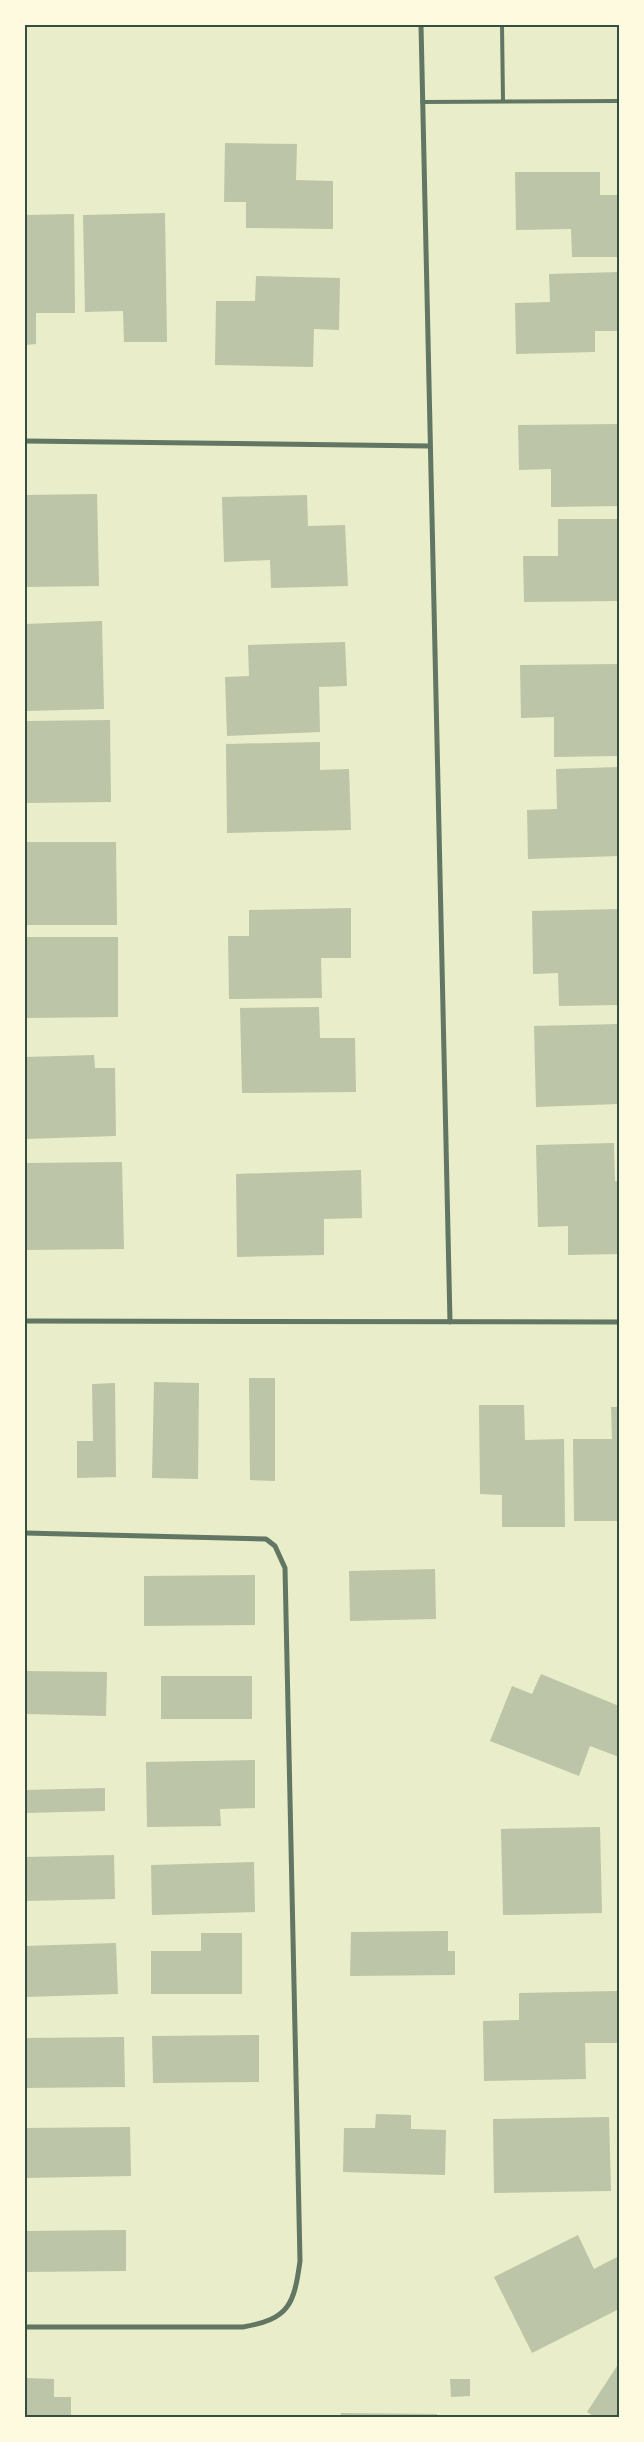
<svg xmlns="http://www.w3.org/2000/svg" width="644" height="2442" font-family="Cabin,sans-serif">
<rect width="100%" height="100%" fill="#e9edc9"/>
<g fill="#bcc5a7">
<polygon points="225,143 297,144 296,180 333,181 333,229 246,228 246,202 224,202"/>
<polygon points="515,172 600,172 600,195 619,195 619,257 572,257 571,229 516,230"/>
<polygon points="165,213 167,342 124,342 123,311 85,312 83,215"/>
<polygon points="74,214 75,313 36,313 36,344 25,345 25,215"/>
<polygon points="619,272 619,331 595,331 595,352 516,354 515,303 550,302 549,274"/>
<polygon points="256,276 340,278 339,330 314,329 313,367 215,365 216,301 255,301"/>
<polygon points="619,424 619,506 551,507 551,469 519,470 518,425"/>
<polygon points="97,494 99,586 25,587 25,495"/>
<polygon points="307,495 308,526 345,525 348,586 271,588 270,560 224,562 222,497"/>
<polygon points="558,519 619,519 619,601 524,602 523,556 558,556"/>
<polygon points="102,621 104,709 25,711 25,624"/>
<polygon points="345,642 347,686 319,687 320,732 227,736 225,677 249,676 248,645"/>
<polygon points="619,664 619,756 554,757 554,717 521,718 520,665"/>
<polygon points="110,720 111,802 25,803 25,721"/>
<polygon points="320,742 320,770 349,769 351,830 227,833 226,744"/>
<polygon points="619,767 619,856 528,859 527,810 557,809 556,769"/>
<polygon points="25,842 116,842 117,925 25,925"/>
<polygon points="351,908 351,958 321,958 322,998 229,999 228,936 249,936 249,910"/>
<polygon points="619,909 619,1005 559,1006 558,973 533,974 532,911"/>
<polygon points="25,937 118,937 118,1017 25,1018"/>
<polygon points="319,1007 320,1038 355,1038 356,1092 242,1093 240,1008"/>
<polygon points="619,1024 619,1104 536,1107 534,1026"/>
<polygon points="94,1055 95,1068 115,1068 116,1136 25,1139 25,1057"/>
<polygon points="614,1143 615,1181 619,1181 619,1254 568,1255 568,1226 538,1227 536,1145"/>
<polygon points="122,1162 124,1249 26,1250 25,1163"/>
<polygon points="361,1170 362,1218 324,1219 324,1255 237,1257 236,1174"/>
<polygon points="249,1378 275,1378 275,1481 250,1480"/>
<polygon points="154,1382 199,1383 198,1479 152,1478"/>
<polygon points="115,1383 116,1477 77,1478 77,1441 93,1441 92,1384"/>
<polygon points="479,1405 524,1405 525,1440 564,1439 565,1527 502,1527 502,1495 480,1494"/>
<polygon points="611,1407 619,1407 619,1521 574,1521 573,1439 612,1439"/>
<polygon points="435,1569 436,1619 350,1621 349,1571"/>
<polygon points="255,1575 255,1625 144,1626 144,1576"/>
<polygon points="25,1671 107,1672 106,1716 25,1714"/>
<polygon points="541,1674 619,1706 619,1757 590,1746 579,1776 490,1741 512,1686 532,1694"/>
<rect x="161" y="1676" width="91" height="43"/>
<polygon points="255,1760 255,1808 220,1809 221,1826 147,1827 146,1762"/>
<polygon points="105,1788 105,1811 25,1813 25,1790"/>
<polygon points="600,1827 602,1913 503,1915 501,1829"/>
<polygon points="114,1855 115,1899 25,1901 25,1857"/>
<polygon points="254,1862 255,1912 152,1915 151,1865"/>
<polygon points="448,1931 448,1951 455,1951 455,1975 350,1976 351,1932"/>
<polygon points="201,1933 242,1933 242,1994 151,1994 151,1951 201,1951"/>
<polygon points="116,1943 118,1994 25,1997 25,1946"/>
<polygon points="617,1991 618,2043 585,2043 586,2079 484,2081 483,2021 519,2020 519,1993"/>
<polygon points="259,2035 259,2082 153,2083 152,2036"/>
<polygon points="124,2037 125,2087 25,2088 25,2038"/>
<polygon points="376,2114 411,2115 411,2129 446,2130 445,2175 343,2172 344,2128 375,2128"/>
<polygon points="609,2117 611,2191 494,2193 493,2119"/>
<polygon points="130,2127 131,2176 25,2178 25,2128"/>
<polygon points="126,2230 126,2271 25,2272 25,2231"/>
<polygon points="578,2235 594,2269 619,2256 619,2309 532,2353 494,2277"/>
<polygon points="619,2363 619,2417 595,2417 587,2412"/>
<polygon points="25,2378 54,2379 54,2397 71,2397 71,2417 25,2417"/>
<polygon points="450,2379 470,2379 470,2396 451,2397"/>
<polygon points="341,2413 437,2414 437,2417 340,2417"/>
</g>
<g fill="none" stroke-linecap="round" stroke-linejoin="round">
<g stroke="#617663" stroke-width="4">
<polyline points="502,25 503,101"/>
<polyline points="422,102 619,101"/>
</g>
<g stroke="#617663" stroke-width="5">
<polyline points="421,25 450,1322"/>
<polyline points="25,441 429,446"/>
<polyline points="25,1321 619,1322"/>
<path d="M 25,1533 L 266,1539 L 275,1546 L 285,1568 L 300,2261 C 294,2305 289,2319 243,2327 L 25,2327"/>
</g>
</g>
<rect width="644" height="2442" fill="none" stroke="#fefae0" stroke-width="52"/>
<rect x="26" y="26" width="592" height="2390" fill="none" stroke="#344e41" stroke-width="2"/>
</svg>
